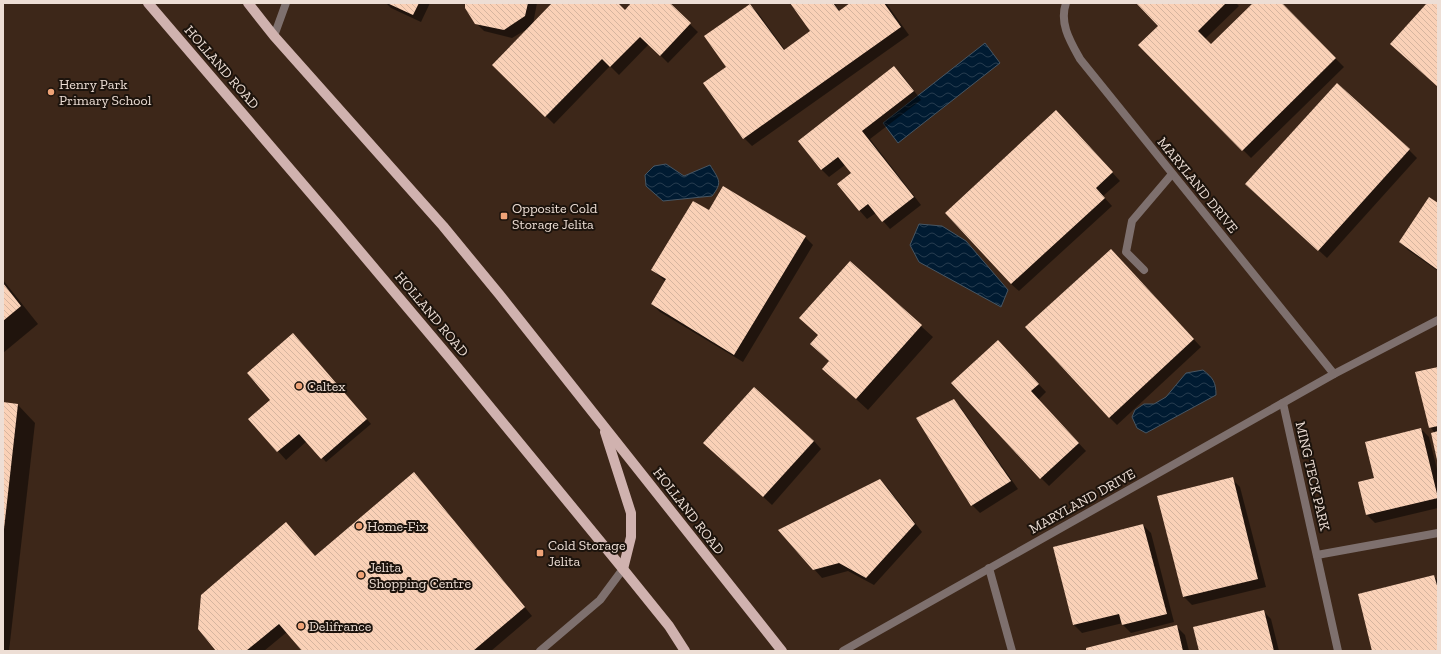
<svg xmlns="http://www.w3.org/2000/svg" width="1441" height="654" font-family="'Zilla Slab',serif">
<defs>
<pattern id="water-waves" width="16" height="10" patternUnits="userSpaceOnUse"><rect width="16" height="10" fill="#001b32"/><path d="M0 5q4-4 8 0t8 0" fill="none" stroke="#263c4f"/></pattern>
<pattern id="building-back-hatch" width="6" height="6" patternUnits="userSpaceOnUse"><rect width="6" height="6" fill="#fad1b7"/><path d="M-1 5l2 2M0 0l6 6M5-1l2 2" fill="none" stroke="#d6b59f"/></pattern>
</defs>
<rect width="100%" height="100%" fill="#3d2719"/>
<g fill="url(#water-waves)" stroke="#475663">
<polygon points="985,43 1000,63 898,143 883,123"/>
<path d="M 666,164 L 684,176 L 710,165 C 719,180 723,182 712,196 L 663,201 L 646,186 L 645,175 L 654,166 Z"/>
<polygon points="919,224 942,226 966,241 1008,290 1001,307 919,262 910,245"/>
<path d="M 1203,370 C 1213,378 1216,382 1216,395 L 1146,433 L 1137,428 L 1132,417 L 1135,410 L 1144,404 L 1154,404 L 1166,397 L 1186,373 Z"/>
</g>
<g fill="#0007">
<polygon points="386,3 430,3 421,22 391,8"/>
<polygon points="466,3 537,3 533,24 553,3 616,3 625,11 632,3 668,3 698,32 668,63 649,44 619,75 610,66 554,124 493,65 529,28 512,38 484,31 476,23"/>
<polygon points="791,3 834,3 840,11 851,3 886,3 909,35 752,146 744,138 728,67 750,5 758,13 785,50 811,31"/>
<polygon points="1139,3 1236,3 1239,6 1205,39 1211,45 1254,3 1280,3 1344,67 1251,158 1139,45 1159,26"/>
<polygon points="894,67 902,75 921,100 870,139 921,205 890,229 876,213 867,219 860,211 838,184 852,173 845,165 829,177 821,169"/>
<polygon points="1064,120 1120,181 1103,196 1112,206 1019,291 1011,284"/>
<polygon points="1409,150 1417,158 1327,258 1254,191"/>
<polygon points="1438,205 1438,271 1408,250 1400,242"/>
<polygon points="709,212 805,237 813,245 743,362 660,312 652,304 666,282 652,270"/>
<polygon points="1118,258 1201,347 1117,425 1109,417"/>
<polygon points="850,262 933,337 868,410 823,369 830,362 819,336"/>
<polygon points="3,280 38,324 3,353"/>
<polygon points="297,338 371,424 326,462 307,441 286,460 249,419 278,410"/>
<polygon points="1006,349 1046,392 1038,400 1086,451 1049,486 1041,478"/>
<polygon points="1438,368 1438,458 1435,433 1430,427"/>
<polygon points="953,400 961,408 1018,489 980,513 972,505"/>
<polygon points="3,403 18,405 35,423 9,651 3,651"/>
<polygon points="1421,429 1429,437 1438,473 1438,508 1375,523 1367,515 1359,483 1375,479"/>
<polygon points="814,441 821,449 772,505 713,451"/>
<polygon points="1232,479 1240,487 1266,587 1192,605 1184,597 1159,496"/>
<polygon points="880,480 888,488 922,532 874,585 848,571 822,578 814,569"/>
<polygon points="422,482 532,616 491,651 303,651 287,632 264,651 218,651 316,557"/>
<polygon points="1143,525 1151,533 1174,622 1131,633 1123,625 1123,623 1082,633 1074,625"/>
<polygon points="1434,577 1438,580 1438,651 1373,651"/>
<polygon points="1263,611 1271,619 1279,651 1200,651"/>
<polygon points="1177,627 1185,635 1189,651 1087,651"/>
</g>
<g fill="url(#building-back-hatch)">
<polygon points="387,3 419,3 413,15"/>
<polygon points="465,3 528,3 525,16 504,30 475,24 465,8"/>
<polygon points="552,3 618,3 625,10 631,3 670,3 691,23 660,56 640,37 610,67 602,59 545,117 492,65"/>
<polygon points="790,3 833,3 839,11 850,3 884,3 901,27 743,139 703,83 726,67 704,36 750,4 784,50 810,31"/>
<polygon points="1138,3 1226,3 1198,31 1211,44 1253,3 1282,3 1336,58 1242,151 1138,45 1158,26 1137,4"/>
<polygon points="1427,3 1438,3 1438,87 1390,44"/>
<polygon points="894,66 914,91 862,131 914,197 882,222 868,204 859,211 837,184 851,173 838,157 821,170 798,141"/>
<polygon points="1337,83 1410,149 1318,251 1245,184"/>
<polygon points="1056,110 1113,172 1096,188 1105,198 1011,284 945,213"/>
<polygon points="723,186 806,236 734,355 651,304 666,279 651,270 693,201 709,210"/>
<polygon points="1429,197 1438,203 1438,270 1399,242"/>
<polygon points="1111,249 1194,339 1109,418 1025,327"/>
<polygon points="850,261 922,325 856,399 822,369 829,361 810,344 818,335 799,318"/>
<polygon points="3,283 21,306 3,321"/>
<polygon points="293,333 367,419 321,459 299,434 277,452 248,419 270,400 247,373"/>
<polygon points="998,340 1039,384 1031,391 1079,443 1040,479 951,383"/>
<polygon points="1438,367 1438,426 1429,428 1415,372"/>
<polygon points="754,387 814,441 763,497 703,443"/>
<polygon points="954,399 1011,481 971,506 916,418"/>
<polygon points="3,402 18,404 4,529 3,529"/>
<polygon points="1421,428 1438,498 1366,515 1358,482 1374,478 1365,442"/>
<polygon points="1438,431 1438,460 1437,460 1431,433"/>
<polygon points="414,472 525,607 473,651 302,651 279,624 246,651 216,651 198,629 201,595 286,522 315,556"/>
<polygon points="1233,477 1258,579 1183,597 1157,496"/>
<polygon points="880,479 915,524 866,578 839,563 813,570 778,530"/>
<polygon points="1143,524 1167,614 1122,625 1119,614 1073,625 1053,547"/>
<polygon points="1434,575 1438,589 1438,651 1372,651 1358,594"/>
<polygon points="1264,610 1274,651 1199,651 1193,627"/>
<polygon points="1177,625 1183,651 1086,651 1086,648"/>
</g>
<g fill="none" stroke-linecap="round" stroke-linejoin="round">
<g stroke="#7e706e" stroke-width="8">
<path d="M 1066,3 C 1059,23 1070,41 1080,59 L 1334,374"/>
<polyline points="274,36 286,3"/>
<polyline points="1144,270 1126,252 1132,221 1172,174"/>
<polyline points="1283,403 1338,651"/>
<polyline points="1317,555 1438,533"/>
<polyline points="989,568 1012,651"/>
<polyline points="540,651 600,600 623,569"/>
<polyline points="843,651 1334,374 1438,320"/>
</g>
<g stroke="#d0b2af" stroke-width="10">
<polyline points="148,3 337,224 449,357 623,569 669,626 685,651"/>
<polyline points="248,3 274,36 443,226 499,294 782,651"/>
<polyline points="605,432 631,513 631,537 623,569"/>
</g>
</g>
<g fill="#efa377" stroke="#1c130c" stroke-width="1.5">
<circle cx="51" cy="92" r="4"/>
<rect x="500" y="212" width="8" height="8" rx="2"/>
<circle cx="299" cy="386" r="4"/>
<circle cx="359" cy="526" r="4"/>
<rect x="536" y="549" width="8" height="8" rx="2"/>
<circle cx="361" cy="575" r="4"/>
<circle cx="301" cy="626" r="4"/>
</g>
<g text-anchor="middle" stroke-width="4" stroke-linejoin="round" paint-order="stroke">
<g font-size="14" fill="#edded5" stroke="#1c130c">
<text transform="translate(222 67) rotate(49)" y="5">HOLLAND ROAD</text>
<text transform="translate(1198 185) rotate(51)" y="5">MARYLAND DRIVE</text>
<text transform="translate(432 314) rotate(50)" y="5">HOLLAND ROAD</text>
<text transform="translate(1313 476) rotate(77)" y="5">MING TECK PARK</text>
<text transform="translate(1082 501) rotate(-29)" y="5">MARYLAND DRIVE</text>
<text transform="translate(689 511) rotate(52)" y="5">HOLLAND ROAD</text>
</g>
<g font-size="14" fill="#edded5" stroke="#1c130c" text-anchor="start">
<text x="59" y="89">Henry Park<tspan x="59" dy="16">Primary School</tspan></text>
<text x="512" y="213">Opposite Cold<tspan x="512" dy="16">Storage Jelita</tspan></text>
<text x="307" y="391">Caltex</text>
<text x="367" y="531">Home-Fix</text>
<text x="548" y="550">Cold Storage<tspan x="548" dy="16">Jelita</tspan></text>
<text x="369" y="572">Jelita<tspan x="369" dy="16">Shopping Centre</tspan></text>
<text x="309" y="631">Delifrance</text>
</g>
</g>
<rect width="1441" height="654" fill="none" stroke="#edded5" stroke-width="8"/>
</svg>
